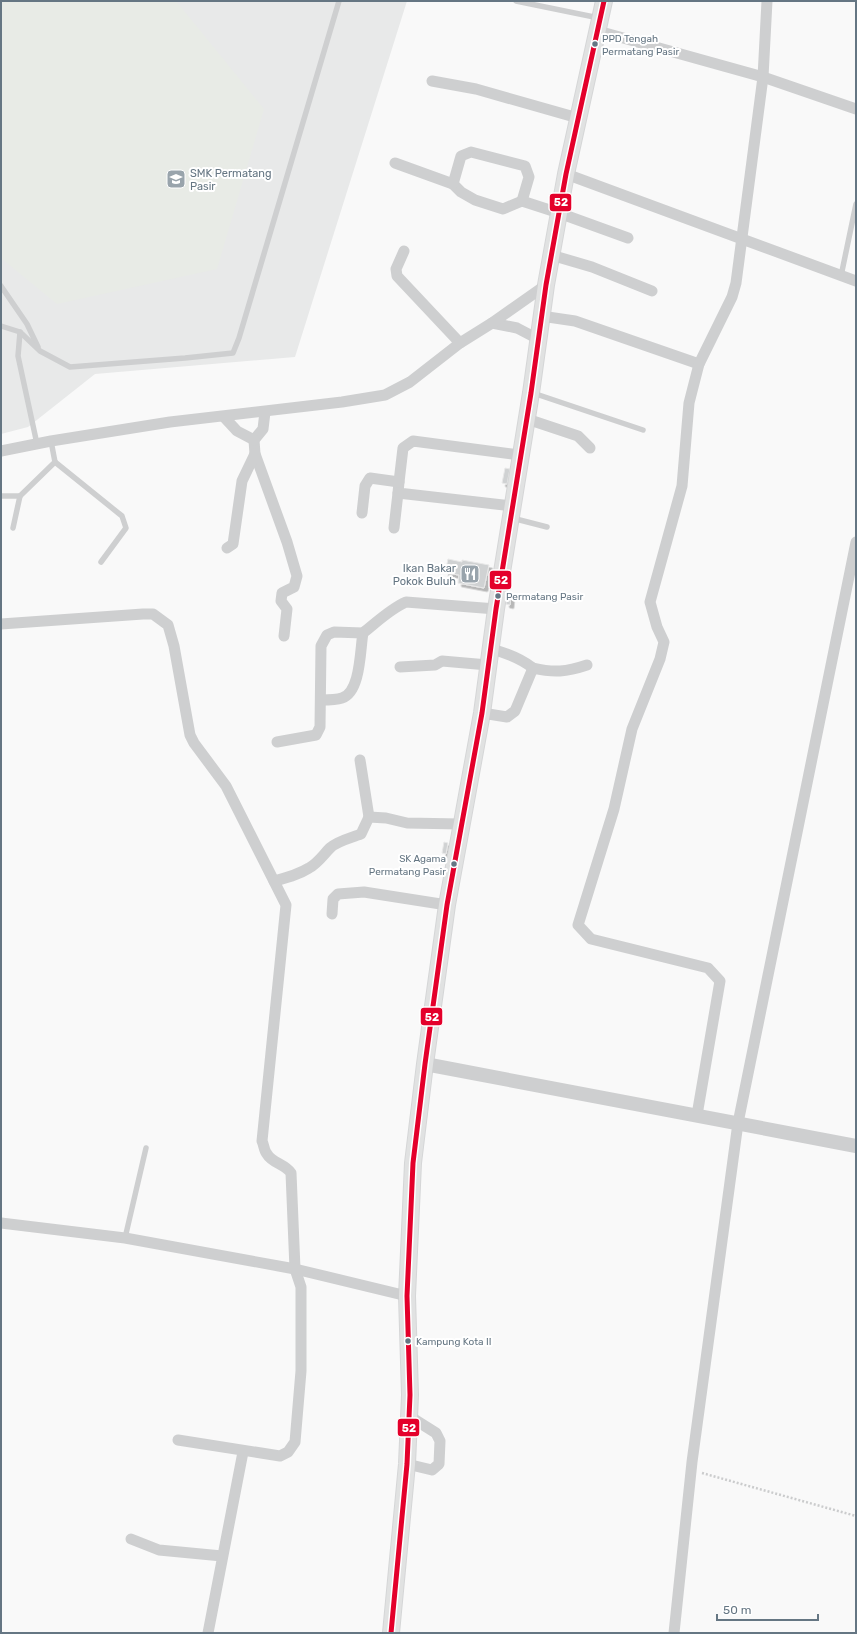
<svg xmlns="http://www.w3.org/2000/svg" width="857" height="1634" font-family="Rubik,sans-serif">
<defs>
<filter id="shadow"><feDropShadow dx="3.5" dy="3.5" stdDeviation="0" flood-color="#0004"/></filter>
</defs>
<rect width="100%" height="100%" fill="#f9f9f9"/>
<polygon fill="#e8e9e9" points="1,1 407,1 295,357 95,374 28,427 1,434"/>
<polygon fill="#e8ebe6" points="1,1 176,1 264,109 217,269 57,304 1,258"/>
<g fill="#d0d2d3" stroke="#e8e8e8" filter="url(#shadow)">
<polygon points="505,468 510,469 507,484 502,483"/>
<polygon points="448,559 462,562 462,560 489,565 484,588 458,583 459,575 445,573"/>
<polygon points="507,595 511,596 510,605 506,604"/>
<polygon points="444,842 448,843 446,854 442,853"/>
</g>
<g fill="none" stroke-linecap="round" stroke-linejoin="round">
<g stroke="#d5d6d7" stroke-width="18">
<polyline id="secondary" points="391,1633 407,1464 410,1395 407,1296 413,1163 425,1064 447,905 482,713 496,609 531,393 546,285 566,174 604,1"/>
</g>
<polyline stroke="#cbcccd" stroke-width="2.5" stroke-dasharray="2 2" stroke-linecap="butt" points="702,1473 856,1516"/>
<g stroke="#cecfd0" stroke-width="5.5">
<polyline points="516,1 599,18"/>
<polyline points="841,276 856,204"/>
<polyline points="1,286 27,324 38,347"/>
<polyline points="1,326 20,332 40,351 70,367 185,358 233,353 239,338 339,1"/>
<polyline points="20,332 18,356 37,444"/>
<polyline points="533,393 643,430"/>
<polyline points="55,462 122,516 126,528 101,562"/>
<polyline points="1,496 20,496"/>
<polyline points="512,518 547,527"/>
<polyline points="13,528 20,496 55,462 51,441"/>
<polyline points="125,1238 146,1148"/>
</g>
<g stroke="#cecfd0" stroke-width="11">
<polyline points="598,31 763,77 856,109"/>
<polyline points="432,81 476,89 578,118"/>
<polyline points="395,163 453,184 461,192 475,200 503,209 522,201 559,213 628,238"/>
<polyline points="566,174 856,281"/>
<polyline points="453,184 461,156 471,152 525,166 529,177 522,201"/>
<polyline points="404,251 396,269 397,276 460,343"/>
<polyline points="551,255 592,267 652,291"/>
<polyline points="541,316 575,321 699,364"/>
<polyline points="492,323 517,328 538,339"/>
<polyline points="265,412 263,429 254,440 255,454 287,542 297,576 294,587 282,593 281,601 287,609 284,636"/>
<polyline points="224,417 237,431 254,440"/>
<polyline points="527,419 578,436 590,448"/>
<polyline points="1,451 51,441 170,422 342,402 385,395 410,382 460,343 492,323 546,285"/>
<polyline points="399,482 398,493 513,506"/>
<polyline points="362,513 365,486 370,478 399,482 403,448 413,441 520,455"/>
<polyline points="394,528 398,493"/>
<polyline points="227,548 233,544 242,481 255,454"/>
<path d="M 1,624 L 143,614 L 153,614 L 168,625 L 174,646 L 190,735 L 194,743 L 226,786 L 286,905 L 262,1141 C 264,1145 264,1151 267,1154 C 272,1163 285,1164 291,1173 L 295,1269 L 301,1287 L 301,1371 L 295,1442 L 288,1452 L 280,1456 L 178,1440"/>
<path d="M 491,649 C 507,653 520,658 533,668"/>
<polyline points="400,667 435,665 442,661 488,665"/>
<path d="M 321,700 C 327,700 336,700 342,698 C 361,692 360,649 363,633 C 377,622 390,609 406,602 L 496,609"/>
<path d="M 482,713 L 507,717 L 515,711 L 533,668 C 554,673 566,672 587,665"/>
<polyline points="277,742 316,735 320,727 321,646 327,635 334,632 363,633"/>
<polyline points="360,760 369,817"/>
<path d="M 274,881 C 286,878 298,875 309,868 C 318,863 323,855 330,848 C 337,841 351,838 361,834 L 369,817 L 386,818 L 407,823 L 460,824"/>
<polyline points="332,914 333,899 338,894 364,892 447,905"/>
<polyline points="697,1115 720,981 708,968 591,939 578,925 614,809 632,729 660,659 664,642 657,627 650,602 682,486 689,403 699,364 732,297 736,283 763,77 767,1"/>
<polyline points="1,1223 125,1238 295,1269 407,1296"/>
<polyline points="407,1464 432,1470 439,1464 440,1441 436,1433 409,1416"/>
<polyline points="131,1539 159,1550 222,1556"/>
<polyline points="208,1633 243,1452"/>
<polyline points="674,1633 692,1462 738,1123 856,542"/>
</g>
<polyline stroke="#cecfd0" stroke-width="14" points="425,1064 856,1146"/>
<use href="#secondary" stroke="#e1e2e2" stroke-width="16"/>
<g stroke="#fff" stroke-width="8">
<polyline id="bus-1" points="391,1633 407,1464 410,1395 407,1296 413,1163 425,1064 447,905 482,713 496,609 531,393 546,285 566,174 604,1"/>
</g>
<use href="#bus-1" stroke="#e4002b" stroke-width="5"/>
</g>
<defs>
<g id="school-square" transform="scale(1)"><rect x="-9" y="-9" width="18" height="18" rx="4" fill="#99a4ac" stroke="#fff"/><path d="M0-5L7-2L0 1L-7-2ZM-4 1L0 2.5L4 1V4Q0 6-4 4Z" fill="#fff"/></g>
<g id="restaurant-square" transform="scale(1)"><rect x="-9" y="-9" width="18" height="18" rx="4" fill="#99a4ac" stroke="#fff"/><path d="M-5-6h1v4h1v-4h1v4h1v-4h1v5L-1.5 .5V6h-2V.5L-5-1ZM5-6V6H3V1.5H1.5Q1.5-4 5-6Z" fill="#fff"/></g>
</defs>
<g fill-rule="evenodd">
<use href="#school-square" x="176" y="179"/>
<use href="#restaurant-square" x="470" y="574"/>
</g>
<g fill="#657683" stroke="#fff" stroke-width="1.5">
<circle cx="595" cy="44" r="3.5"/>
<circle cx="498" cy="596" r="3.5"/>
<circle cx="454" cy="864" r="3.5"/>
<circle cx="408" cy="1341" r="3.5"/>
</g>
<g text-anchor="middle" stroke-width="4" stroke-linejoin="round" paint-order="stroke">
<g font-size="10" fill="#657683" stroke="#fff" text-anchor="start">
<text x="602" y="42">PPD Tengah<tspan x="602" dy="13">Permatang Pasir</tspan></text>
<text x="506" y="600">Permatang Pasir</text>
<text x="446" y="862" text-anchor="end">SK Agama<tspan x="446" dy="13">Permatang Pasir</tspan></text>
<text x="416" y="1345">Kampung Kota II</text>
</g>
<g font-size="11" fill="#657683" stroke="#fff" text-anchor="start">
<text x="190" y="177">SMK Permatang<tspan x="190" dy="13">Pasir</tspan></text>
<text x="456" y="572" text-anchor="end">Ikan Bakar<tspan x="456" dy="13">Pokok Buluh</tspan></text>
</g>
</g>
<g stroke="#fff" stroke-width="1.5">
<rect x="549" y="193" width="23" height="19" rx="4" fill="#e4002b"/>
<rect x="489" y="570" width="23" height="20" rx="4" fill="#e4002b"/>
<rect x="420" y="1007" width="23" height="19" rx="4" fill="#e4002b"/>
<rect x="397" y="1418" width="23" height="19" rx="4" fill="#e4002b"/>
</g>
<g font-size="11" text-anchor="middle" font-weight="bold" fill="#fff">
<text x="561" y="206">52</text>
<text x="501" y="584">52</text>
<text x="432" y="1021">52</text>
<text x="409" y="1432">52</text>
</g>
<rect width="857" height="1634" fill="none" stroke="#657683" stroke-width="4"/>
<path d="M717 1614v6h101v-6" fill="none" stroke="#657683" stroke-width="2"/>
<text x="723" y="1614" font-size="12" fill="#657683" stroke="#ffffff" stroke-width="3" paint-order="stroke">50 m</text>
</svg>
